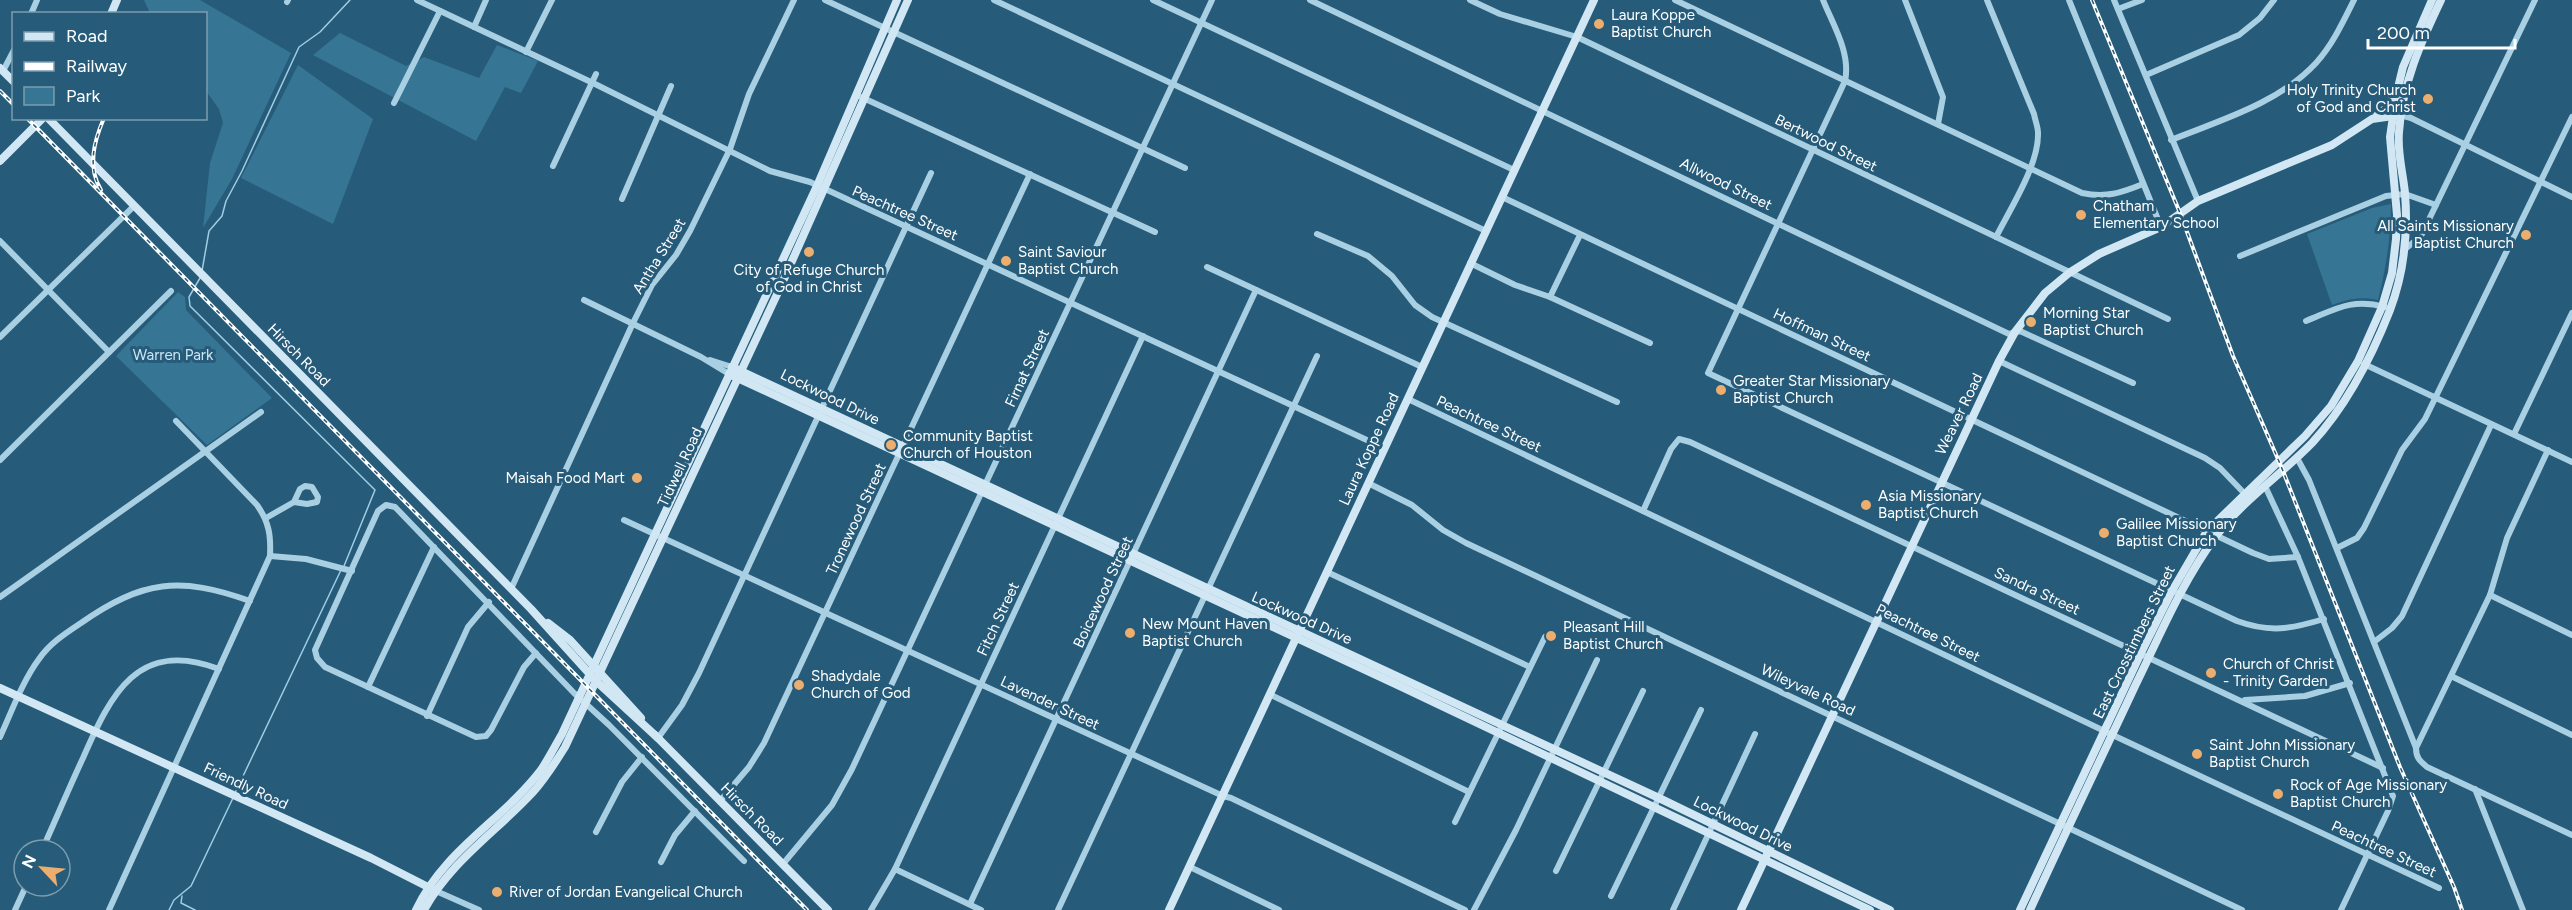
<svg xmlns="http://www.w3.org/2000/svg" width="2572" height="910" font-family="Figtree,sans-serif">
<rect width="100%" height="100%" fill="#265b79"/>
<g fill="#377595">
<polygon points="144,0 200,0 291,53 232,179 203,228 210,163 223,123 219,109 206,91 206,14 150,13"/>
<polygon points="340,33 406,66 424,57 479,78 497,45 538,61 521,93 505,87 476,141 313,55"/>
<polygon points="298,65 373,119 333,224 241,178"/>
<path d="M 2391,204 C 2391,237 2386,268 2378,300 C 2360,296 2349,299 2332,305 L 2307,234 L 2372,208 Z"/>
<polygon points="178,292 185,297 186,310 272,398 207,445 116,356"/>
</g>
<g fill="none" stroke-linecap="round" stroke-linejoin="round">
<g stroke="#9ecde4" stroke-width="1.5">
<polyline points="202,271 209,231 222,216 226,201 242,171 299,47 320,32 350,0"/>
<polyline points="200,278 189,297 190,306 375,490 344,566"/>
<polyline points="235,793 341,570"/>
<polyline points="182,896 181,903 195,910"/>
<polyline points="169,910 174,900 191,886 233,798"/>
</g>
<g stroke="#a9cfe3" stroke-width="6">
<polyline points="417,0 593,83 770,171 810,182 1384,448"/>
<polyline points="825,0 1185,168"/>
<polyline points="994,0 1486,231"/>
<polyline points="1153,0 1514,170"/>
<polyline points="1310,0 2009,334 2020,331 2133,383"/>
<polyline points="1470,0 1500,14 1577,37 2168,319"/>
<path d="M 1675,0 L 2082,193 C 2106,198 2121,193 2143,184"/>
<path d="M 1823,0 C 1833,25 1851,53 1845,81 L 1708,373 L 2237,621 C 2270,633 2291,629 2324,619"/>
<polyline points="1905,0 1943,97 1938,124"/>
<path d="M 1987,0 L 2034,114 C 2035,120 2038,127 2038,133 C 2039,165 2010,209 1996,237"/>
<polyline points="2069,0 2161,227"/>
<polyline points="2114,0 2198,201"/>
<polyline points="287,2 288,0"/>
<polyline points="2118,9 2142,0"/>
<polyline points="31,14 37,0"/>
<polyline points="474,27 486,0"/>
<polyline points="526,52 552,0"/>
<polyline points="3,71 14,50"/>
<polyline points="2146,75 2239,35 2260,18 2274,0"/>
<polyline points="861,97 1155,232"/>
<polyline points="394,103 440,11"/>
<polyline points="2400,115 2411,118 2572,197"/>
<path d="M 2171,140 C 2221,120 2279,103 2316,63 C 2333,44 2343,22 2354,0"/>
<polyline points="553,166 596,74"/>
<polyline points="1502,197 2253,553 2269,559 2298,557"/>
<polyline points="622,199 671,86"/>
<polyline points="1317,234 1368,256 1392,276 1415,305 1432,317 1617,402"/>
<polyline points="0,241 109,352"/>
<polyline points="2404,250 2421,236 2535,0"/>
<polyline points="2240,256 2386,196 2405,194 2436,205"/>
<polyline points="1470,263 1515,285 1550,297 1650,343"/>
<polyline points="1207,267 1422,367"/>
<polyline points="1550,297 1580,235"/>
<polyline points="584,300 701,357 729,374"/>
<path d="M 2306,321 C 2336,309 2352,298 2385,307"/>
<polyline points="0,337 133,207"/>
<polyline points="710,360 732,367"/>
<polyline points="1999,361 2205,458 2220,468 2244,493"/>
<polyline points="2364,364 2572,462"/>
<polyline points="1408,399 2119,738 2439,888"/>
<polyline points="2514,434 2572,313"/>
<path d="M 2548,450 L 2507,538 L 2490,595 L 2416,748 C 2416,758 2420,761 2427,767 L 2572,835"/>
<polyline points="2297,458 2309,480 2416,748"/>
<polyline points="0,460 171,291"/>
<polyline points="1368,483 1412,505 1443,530 1466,543 2242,910"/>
<polyline points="2265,486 2298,557 2393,796 2388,811 2341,910"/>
<polyline points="1643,511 1671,449 1679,439 1690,442 2383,768"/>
<polyline points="266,518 294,502 300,489 305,486 312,487 318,497 317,502 307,504 294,502"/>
<polyline points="624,520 1223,796 1231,798 1465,910"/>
<polyline points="2337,548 2357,538 2364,528 2402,450 2425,419 2572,117"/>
<polyline points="270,556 306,559 352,571"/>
<polyline points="1327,572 1530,667"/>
<polyline points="511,589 633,323 652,285 676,255 690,231 730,149 749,94 794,0"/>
<polyline points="2490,595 2572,635"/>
<polyline points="0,597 261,412"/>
<polyline points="2374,642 2392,628 2402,616 2491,425"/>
<polyline points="536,653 524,667 491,730 486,736 476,737 325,667 317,658 315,650 378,511 386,505 395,507 574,693 609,725 744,861"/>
<polyline points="2451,676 2572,735"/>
<polyline points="368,687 434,547"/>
<polyline points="1271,695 1469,792"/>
<polyline points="2245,700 2305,696 2350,683"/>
<polyline points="427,716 468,627 489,602"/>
<path d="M 0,737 C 12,711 22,682 39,659 C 50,643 66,633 81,623 C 142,580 180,576 250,601"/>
<polyline points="658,738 682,705 699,673 931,173"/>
<polyline points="2475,789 2523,910"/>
<polyline points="720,801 749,767 764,743 1030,174"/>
<polyline points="1455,822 1545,637"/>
<polyline points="596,832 622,782 642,757"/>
<path d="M 42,850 C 56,819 69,788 83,758 C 111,694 138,638 219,669"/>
<polyline points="661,862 675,835 695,811"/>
<polyline points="783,864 832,805 852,769 1212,0"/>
<polyline points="1190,867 1279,910"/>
<polyline points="895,869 981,910"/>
<polyline points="1556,871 1643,691"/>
<polyline points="436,891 479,910"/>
<polyline points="1611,896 1701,710"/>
<polyline points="970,904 1256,290"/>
<polyline points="15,910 26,886"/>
<path d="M 109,910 L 270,556 C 271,535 269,522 257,505 L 176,421"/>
<polyline points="871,910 895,869 1143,336"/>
<polyline points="1058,910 1317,356"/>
<polyline points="1474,910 1516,830 1597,660"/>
<polyline points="1673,910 1755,734"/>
</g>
<g stroke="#d2e7f4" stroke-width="8">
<polyline points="111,14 117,0"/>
<polyline points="0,68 14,82"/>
<polyline points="2375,117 2386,108 2394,95"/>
<polyline points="48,118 531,609 596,681 658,738"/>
<polyline points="0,161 43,118"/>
<polyline points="732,367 1659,798 1890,910"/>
<polyline points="729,374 1402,687 1870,910"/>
<polyline points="548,623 570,640 641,718"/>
<polyline points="0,688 371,858 432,889"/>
<polyline points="655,735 828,910"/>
<path d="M 416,910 C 445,849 502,821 541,770 C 549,758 555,746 562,734 L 817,186 L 897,0"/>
<path d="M 424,910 C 451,861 496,832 533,792 C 545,779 555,763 565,747 L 780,288 L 908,0"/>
<polyline points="1169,910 1594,0"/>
<polyline points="1741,910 1999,361 2015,332 2045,293 2069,273 2099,254 2161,227 2198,201 2332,145 2372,119 2400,115"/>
<polyline points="2020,910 2141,653 2172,591 2207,531 2305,436 2331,406 2358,361 2382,307 2392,273 2396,239 2397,215 2390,137 2396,96 2403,67 2432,0"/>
<path d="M 2030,910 C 2064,835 2100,761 2135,686 C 2160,635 2182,582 2216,536 C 2243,500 2281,475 2312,443 C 2346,406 2372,356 2390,310 C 2404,273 2408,232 2405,193 C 2403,173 2397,152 2399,132 C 2402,84 2421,42 2441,0"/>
</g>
<g stroke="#fff" stroke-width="4">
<g id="rail">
<polyline points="2092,0 2180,213 2233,356 2281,466 2400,767 2454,887 2462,910"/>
<polyline points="0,91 14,105"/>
<polyline points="27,118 807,910"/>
<path d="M 101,190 C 87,167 94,141 104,118"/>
</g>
</g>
<use href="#rail" stroke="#265b79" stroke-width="1.5" stroke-dasharray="4.5" stroke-linecap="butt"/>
</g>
<g fill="#ecae6f" stroke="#265b79" stroke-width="2">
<circle cx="1599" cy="24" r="6"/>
<circle cx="2428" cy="99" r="6"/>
<circle cx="2081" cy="215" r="6"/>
<circle cx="2526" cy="235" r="6"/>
<circle cx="809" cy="252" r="6"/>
<circle cx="1006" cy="261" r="6"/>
<circle cx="2031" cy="322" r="6"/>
<circle cx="1721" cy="390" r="6"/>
<circle cx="891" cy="445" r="6"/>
<circle cx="637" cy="478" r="6"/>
<circle cx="1866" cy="505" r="6"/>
<circle cx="2104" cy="533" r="6"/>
<circle cx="1130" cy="633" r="6"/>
<circle cx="1551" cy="636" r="6"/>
<circle cx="2211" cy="673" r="6"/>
<circle cx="799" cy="685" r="6"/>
<circle cx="2197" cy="754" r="6"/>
<circle cx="2278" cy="794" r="6"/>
<circle cx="497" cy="892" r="6"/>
</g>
<g text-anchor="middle" stroke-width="6" stroke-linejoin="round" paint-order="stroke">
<g font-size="15" fill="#fff" stroke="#265b79" text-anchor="start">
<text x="1611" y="20">Laura Koppe<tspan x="1611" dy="17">Baptist Church</tspan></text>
<text x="2416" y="95" text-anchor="end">Holy Trinity Church<tspan x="2416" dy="17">of God and Christ</tspan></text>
<text x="2093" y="211">Chatham<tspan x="2093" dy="17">Elementary School</tspan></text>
<text x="2514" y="231" text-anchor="end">All Saints Missionary<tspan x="2514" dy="17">Baptist Church</tspan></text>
<text x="1018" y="257">Saint Saviour<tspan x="1018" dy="17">Baptist Church</tspan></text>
<text x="809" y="275" text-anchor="middle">City of Refuge Church<tspan x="809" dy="17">of God in Christ</tspan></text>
<text x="2043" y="318">Morning Star<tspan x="2043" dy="17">Baptist Church</tspan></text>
<text x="1733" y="386">Greater Star Missionary<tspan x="1733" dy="17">Baptist Church</tspan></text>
<text x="903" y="441">Community Baptist<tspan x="903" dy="17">Church of Houston</tspan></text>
<text x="625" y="483" text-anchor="end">Maisah Food Mart</text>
<text x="1878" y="501">Asia Missionary<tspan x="1878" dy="17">Baptist Church</tspan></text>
<text x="2116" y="529">Galilee Missionary<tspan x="2116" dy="17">Baptist Church</tspan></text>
<text x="1142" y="629">New Mount Haven<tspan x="1142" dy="17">Baptist Church</tspan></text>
<text x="1563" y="632">Pleasant Hill<tspan x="1563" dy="17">Baptist Church</tspan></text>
<text x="2223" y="669">Church of Christ<tspan x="2223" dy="17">- Trinity Garden</tspan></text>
<text x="811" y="681">Shadydale<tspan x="811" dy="17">Church of God</tspan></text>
<text x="2209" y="750">Saint John Missionary<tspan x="2209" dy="17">Baptist Church</tspan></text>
<text x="2290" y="790">Rock of Age Missionary<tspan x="2290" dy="17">Baptist Church</tspan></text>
<text x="509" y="897">River of Jordan Evangelical Church</text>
</g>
<g font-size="15" fill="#fff" stroke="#265b79">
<text transform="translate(1826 143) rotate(26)" y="5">Bertwood Street</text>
<text transform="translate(1726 184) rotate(26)" y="5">Allwood Street</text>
<text transform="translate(905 213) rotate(24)" y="5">Peachtree Street</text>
<text transform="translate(659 256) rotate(-58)" y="5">Antha Street</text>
<text transform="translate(1822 335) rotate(25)" y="5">Hoffman Street</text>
<text transform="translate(299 355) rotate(45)" y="5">Hirsch Road</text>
<text transform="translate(1027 368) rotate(-65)" y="5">Firnat Street</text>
<text transform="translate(830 397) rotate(26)" y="5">Lockwood Drive</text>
<text transform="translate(1959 414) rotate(-64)" y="5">Weaver Road</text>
<text transform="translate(1489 424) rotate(25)" y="5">Peachtree Street</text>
<text transform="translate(1369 449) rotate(-65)" y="5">Laura Koppe Road</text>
<text transform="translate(680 467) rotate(-65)" y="5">Tidwell Road</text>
<text transform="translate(856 519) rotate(-65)" y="5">Tronewood Street</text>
<text transform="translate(2037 591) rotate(25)" y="5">Sandra Street</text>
<text transform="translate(1103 592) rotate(-65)" y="5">Boicewood Street</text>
<text transform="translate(1302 618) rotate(24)" y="5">Lockwood Drive</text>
<text transform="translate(998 619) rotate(-65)" y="5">Fitch Street</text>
<text transform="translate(1928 633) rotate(26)" y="5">Peachtree Street</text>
<text transform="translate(2134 642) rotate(-64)" y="5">East Crosstimbers Street</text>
<text transform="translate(1808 690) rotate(25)" y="5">Wileyvale Road</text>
<text transform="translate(1050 703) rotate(25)" y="5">Lavender Street</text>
<text transform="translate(246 786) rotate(25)" y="5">Friendly Road</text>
<text transform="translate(752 814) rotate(45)" y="5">Hirsch Road</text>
<text transform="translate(1743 824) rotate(26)" y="5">Lockwood Drive</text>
<text transform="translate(2384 849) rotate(25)" y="5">Peachtree Street</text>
</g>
<g font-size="15" fill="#cce5f3" stroke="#265b79">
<text x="173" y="360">Warren Park</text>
</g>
</g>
<rect x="12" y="12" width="195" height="108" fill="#265b79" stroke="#7d9daf" stroke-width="1.5"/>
<rect x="24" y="32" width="30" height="9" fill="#d2e7f4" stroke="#7d9daf" stroke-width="1.5"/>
<text x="66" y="42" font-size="18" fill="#ffffff">Road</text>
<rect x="24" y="62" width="30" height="9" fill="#ffffff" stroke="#7d9daf" stroke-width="1.5"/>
<text x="66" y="72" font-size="18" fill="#ffffff">Railway</text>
<rect x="24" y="87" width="30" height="18" fill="#377595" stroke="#7d9daf" stroke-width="1.5"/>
<text x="66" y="102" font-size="18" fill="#ffffff">Park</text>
<g transform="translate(42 868) rotate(296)"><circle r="28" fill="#265b79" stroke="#7d9daf" stroke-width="1.5"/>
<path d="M0-4.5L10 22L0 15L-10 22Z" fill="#ecae6f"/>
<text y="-9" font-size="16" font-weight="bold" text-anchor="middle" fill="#ffffff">N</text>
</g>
<path d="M2368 39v9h147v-9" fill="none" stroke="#ffffff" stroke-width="3"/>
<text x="2377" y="39" font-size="18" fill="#ffffff" stroke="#265b79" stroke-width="4.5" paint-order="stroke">200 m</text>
</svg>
